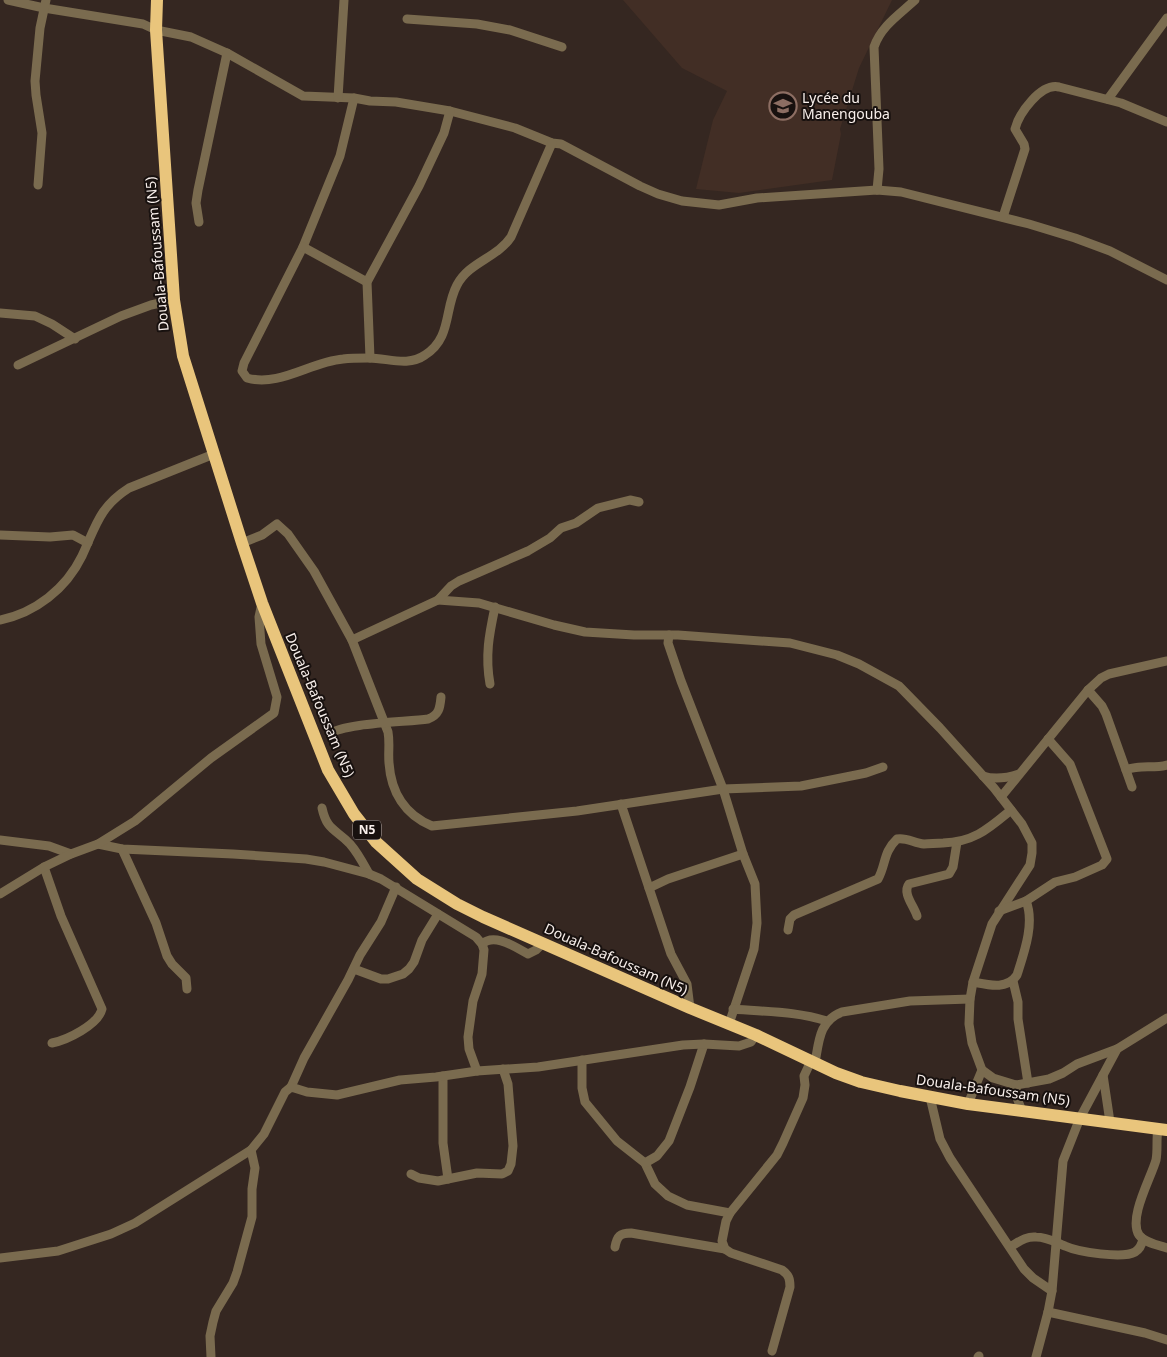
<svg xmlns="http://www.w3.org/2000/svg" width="1167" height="1357" font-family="'Noto Sans',sans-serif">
<rect width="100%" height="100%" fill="#352721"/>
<polygon fill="#422e25" points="623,0 892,0 859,68 840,129 841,134 832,180 739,193 696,189 713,120 727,91 682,68"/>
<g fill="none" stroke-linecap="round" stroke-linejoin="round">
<g stroke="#7a6b4f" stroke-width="9">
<polyline points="8,0 44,8 143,24 156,30 191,37 227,53 303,96 354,98 370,101 396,102 450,111 515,128 552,143 561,144 640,186 658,194 682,201 719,205 757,198 877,190 901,192 1029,224 1075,238 1110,251 1167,280"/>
<polyline points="407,19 477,24 510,30 562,47"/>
<polyline points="338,98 344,0"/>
<path d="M 354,98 L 340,156 L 303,247 L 244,363 L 242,371 L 247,378 C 280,387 310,362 343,359 C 351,358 361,358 369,358 C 388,358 408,367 425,355 C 452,338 444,309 457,285 C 469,262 497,258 511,237 L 552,143"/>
<polyline points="1108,99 1167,18"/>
<polyline points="38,185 42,133 36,95 35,81 40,28 46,0"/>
<path d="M 877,190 L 879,169 L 874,47 C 881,26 900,14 915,0"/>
<path d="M 1003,217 L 1025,149 L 1024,144 L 1015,129 C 1019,113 1041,83 1059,87 L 1121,103 L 1167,122"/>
<polyline points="199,222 196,203 198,190 227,53"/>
<polyline points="303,247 367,282"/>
<polyline points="0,313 35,316 52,324 75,339"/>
<polyline points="370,358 367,282 419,186 444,133 450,111"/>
<polyline points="18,365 121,316 151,305 174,300"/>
<polyline points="0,535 50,537 73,535 88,543"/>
<path d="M 242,543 L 262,535 L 277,524 L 288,534 L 314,571 L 352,640 L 388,732 C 390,743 388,752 389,763 C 391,792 405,815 432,826 L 577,811 L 723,789 L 801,786 L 866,773 L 883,767"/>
<polyline points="438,600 479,603 554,625 585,632 634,635 678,635 790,643 837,655 859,664 899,686 940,728 994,788 1022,824 1032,843 1032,853 1030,865 992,924 973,982 970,999 969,1024 972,1043 982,1070 993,1078 1016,1085 1049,1079 1063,1073 1077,1064 1117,1049"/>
<path d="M 0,620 C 35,613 66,589 82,556 C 96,526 99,507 129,488 L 214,454"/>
<polyline points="669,635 668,643 681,681 723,789 743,854 755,884 757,923 754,949 729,1024"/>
<polyline points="352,640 438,600 451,586 459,581 528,551 550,538 561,528 576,523 598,508 630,500 639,502"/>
<path d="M 490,684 C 485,656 489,635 495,607"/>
<polyline points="1088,690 1102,706 1106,714 1132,787"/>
<path d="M 330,734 C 342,723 408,722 428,719 C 439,715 440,708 441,697"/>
<path d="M 1126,770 C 1140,764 1153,769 1167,765"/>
<path d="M 983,776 C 995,780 1007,778 1019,774"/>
<polyline points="1001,797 1088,690 1101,678 1109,674 1167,661"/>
<polyline points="621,804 671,954 687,984 690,1008"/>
<path d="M 322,808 C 327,831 336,829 350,844 C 358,853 363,863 369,874"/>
<polyline points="0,840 49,846 71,854"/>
<polyline points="98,844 122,849 233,854 306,859 324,862 369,874 381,879 476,937 482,944 484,950 482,974 473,1001 468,1037 469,1049 477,1071"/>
<polyline points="122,849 156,923 167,956 172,964 186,978 187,989"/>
<path d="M 44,867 L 61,916 L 102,1009 C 98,1025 67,1040 52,1043"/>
<polyline points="649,888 668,879 743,854"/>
<polyline points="0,894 44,867 71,854 98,844 135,821 211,758 274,713 277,697 261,644 259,617 262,603"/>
<polyline points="999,911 1026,901 1055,882 1075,877 1102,865 1107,859 1070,764 1048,739"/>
<path d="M 917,916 C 914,906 902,893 909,884 L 949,874 L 953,867 L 957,842"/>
<path d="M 788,930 L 790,919 L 794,915 L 878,879 C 886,865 883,852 897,839 C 906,837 914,843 924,844 C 930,844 936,843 943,843 C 974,842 988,829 1011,810"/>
<path d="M 482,944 C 495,932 516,948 528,954 L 536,950 L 543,943"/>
<polyline points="354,969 381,979 388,979 403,974 409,969 414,962 422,940 438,914"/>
<polyline points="1013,981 1018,1002 1018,1019 1028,1083"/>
<path d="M 973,982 C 989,985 1007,990 1017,975 C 1024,953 1035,923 1026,901"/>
<path d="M 733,1009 C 767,1012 795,1011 827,1021"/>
<polyline points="582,1060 582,1088 585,1102 617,1141 645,1163 655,1184 668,1196 687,1205 730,1213"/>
<path d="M 815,1063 C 819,1041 819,1021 842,1012 L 910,1001 L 970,999"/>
<polyline points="1103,1075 1110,1122"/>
<polyline points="443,1076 443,1143 448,1179"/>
<polyline points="1016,1085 1017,1098 1022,1111"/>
<polyline points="291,1087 304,1058 348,980 360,955 381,922 396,887"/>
<polyline points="930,1097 940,1139 950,1158 1024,1269 1033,1278 1052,1291"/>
<polyline points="968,1104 982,1070"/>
<path d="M 1158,1129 C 1156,1139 1158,1150 1156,1160 C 1151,1178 1128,1218 1139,1235 C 1145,1243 1158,1245 1167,1248"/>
<polyline points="645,1163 657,1156 669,1141 690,1087 704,1044"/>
<polyline points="411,1174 419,1178 438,1181 477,1173 502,1174 508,1171 511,1164 513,1146 508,1084 503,1069"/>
<path d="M 615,1247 C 617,1236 620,1233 631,1233 L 725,1249"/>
<path d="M 1010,1247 C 1019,1242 1026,1236 1036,1237 C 1047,1237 1055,1242 1065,1246 C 1078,1252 1123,1259 1135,1252 C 1140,1249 1142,1244 1143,1239"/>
<polyline points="0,1258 58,1251 111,1234 135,1223 251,1150 264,1134 285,1092 291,1087 307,1092 337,1095 400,1080 436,1077 477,1071 538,1067 683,1045 704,1044 739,1046 751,1042 756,1035"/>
<polyline points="1048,1312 1145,1333 1167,1340"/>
<path d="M 772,1351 L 790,1287 C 790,1279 789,1275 782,1270 L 731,1253 L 725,1249 L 722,1241 L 726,1221 L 730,1213 L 777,1155 L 783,1143 L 803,1098 L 805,1085 L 804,1076 L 811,1061"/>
<polyline points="211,1357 210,1336 213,1322 216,1311 233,1283 237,1272 252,1217 252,1189 255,1168 251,1150"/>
<polyline points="978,1357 979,1356"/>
<polyline points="1036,1357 1048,1312 1052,1291 1063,1161 1080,1118 1117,1049 1167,1018"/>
</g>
<polyline stroke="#e9c57c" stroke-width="12" points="157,0 156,30 174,300 183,356 242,543 262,603 328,770 354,814 376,842 417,879 457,904 483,917 690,1008 756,1035 836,1073 861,1082 900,1091 968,1104 1167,1130"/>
</g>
<defs>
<g id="school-ring" transform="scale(1.4375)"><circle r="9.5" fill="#18110f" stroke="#8d6e63" stroke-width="1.5"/><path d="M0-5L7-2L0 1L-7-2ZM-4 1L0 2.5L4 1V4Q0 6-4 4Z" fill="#8d6e63"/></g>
</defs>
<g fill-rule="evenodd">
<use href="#school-ring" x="783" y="106"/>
</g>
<g text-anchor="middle" stroke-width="4" stroke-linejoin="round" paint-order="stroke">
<rect fill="#18110f" stroke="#b5aca9" stroke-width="1" x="353" y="820.5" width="28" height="19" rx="4"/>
<g font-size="12" font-weight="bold" fill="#f8efeb">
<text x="367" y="834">N5</text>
</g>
<g font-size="14" fill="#f8efeb" stroke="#18110f" text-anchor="start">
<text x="802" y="103">Lycée du<tspan x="802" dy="16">Manengouba</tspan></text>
</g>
<g font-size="14" fill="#f8efeb" stroke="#18110f">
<text transform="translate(157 254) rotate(-95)" y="5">Douala-Bafoussam (N5)</text>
<text transform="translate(320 705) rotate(67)" y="5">Douala-Bafoussam (N5)</text>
<text transform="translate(616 959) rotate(24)" y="5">Douala-Bafoussam (N5)</text>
<text transform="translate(993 1090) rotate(8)" y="5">Douala-Bafoussam (N5)</text>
</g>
</g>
</svg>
